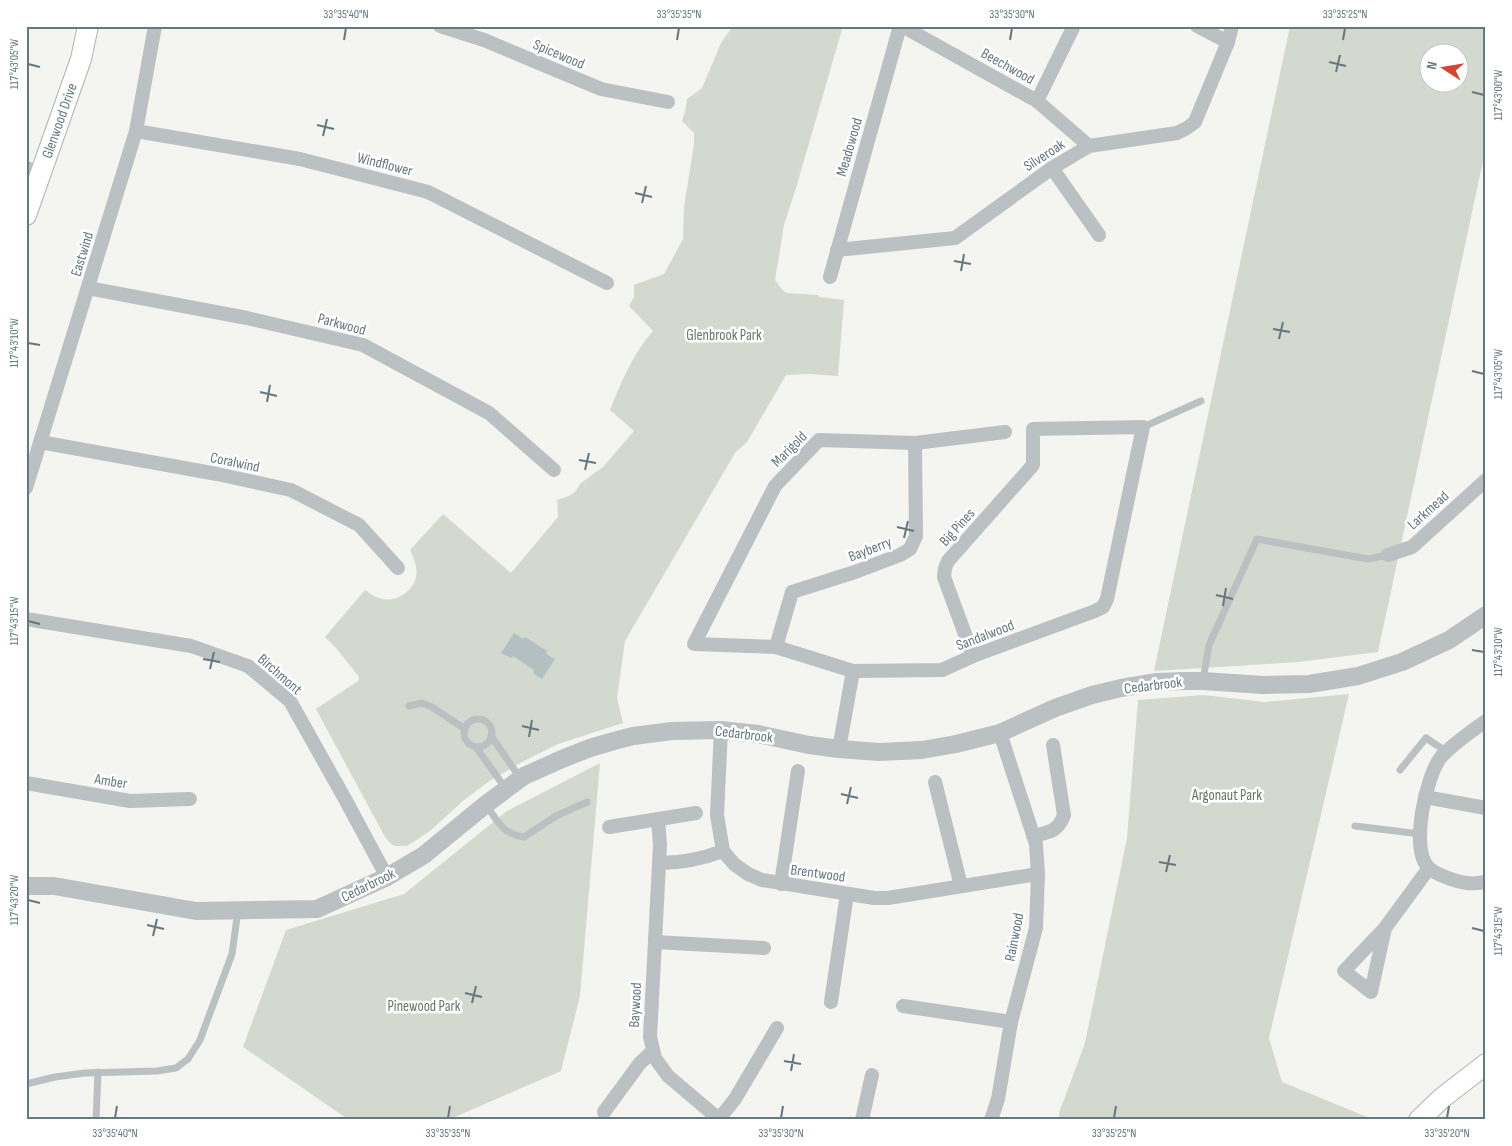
<svg xmlns="http://www.w3.org/2000/svg" width="1512" height="1146" font-family="'Sofia Sans Condensed',sans-serif">
<rect width="100%" height="100%" fill="#f4f4f0"/>
<g fill="#d4d9d0" fill-rule="evenodd">
<path d="M 733,26 L 843,26 L 796,188 L 784,225 L 775,280 L 779,286 L 786,293 L 818,295 L 819,297 L 844,300 L 838,376 L 809,374 L 786,375 L 747,442 L 735,453 L 625,641 L 617,698 L 623,723 L 558,744 L 524,761 L 488,782 L 464,800 L 430,831 L 407,846 L 395,846 L 391,844 L 385,837 L 316,709 L 358,681 L 359,677 L 337,649 L 325,637 L 365,590 C 370,593 374,597 379,598 C 394,604 413,592 416,577 C 418,567 414,559 410,550 L 443,514 L 511,573 L 558,517 L 557,500 L 569,496 L 575,492 L 581,483 L 603,467 L 634,431 L 610,410 C 621,382 633,354 653,331 L 629,306 L 634,297 L 634,285 L 664,274 L 683,239 L 684,207 L 694,144 L 694,133 L 682,121 L 685,112 L 687,99 L 702,88 L 721,43 Z"/>
<path d="M 1290,26 L 1486,26 L 1486,147 L 1378,652 L 1298,662 L 1154,671 ZM 1430,52 L 1460,52 L 1460,82 L 1430,82 Z"/>
<polygon points="1349,694 1269,1038 1282,1082 1367,1117 1365,1120 1059,1120 1059,1113 1085,1043 1127,838 1138,700 1203,695 1265,702"/>
<polygon points="600,763 580,996 561,1071 448,1120 349,1120 243,1047 286,930 404,894 507,811"/>
</g>
<polygon fill="#b3c0c2" points="514,633 523,639 525,637 547,651 546,654 555,659 542,679 533,673 534,670 513,656 511,658 501,653"/>
<g fill="none" stroke-linecap="round" stroke-linejoin="round">
<g stroke="#adb4b7" stroke-width="22">
<g id="secondary">
<path id="s1" d="M 26,215 L 81,59 L 88,26"/>
<polyline points="1419,1120 1442,1098 1486,1064"/>
</g>
</g>
<g stroke="#bbc0c2" stroke-width="7">
<polyline points="1143,427 1201,401"/>
<polyline points="1203,680 1209,645 1257,539 1368,559 1388,555"/>
<polyline points="409,706 421,703 432,707 465,729"/>
<circle cx="478" cy="733" r="14"/>
<polyline points="491,736 520,778"/>
<polyline points="476,747 506,789"/>
<polyline points="1400,770 1426,738 1447,752"/>
<path d="M 486,805 C 498,821 502,834 524,837 L 556,816 L 587,802"/>
<polyline points="1355,826 1420,834"/>
<polyline points="26,1084 55,1077 85,1073 157,1071 176,1068 188,1059 200,1040 232,954 238,910"/>
<polyline points="96,1120 98,1072"/>
</g>
<g stroke="#bbc0c2" stroke-width="14">
<polyline points="440,26 484,40 601,89 668,102"/>
<polyline points="902,26 1037,101 1089,146"/>
<polyline points="1197,26 1228,42"/>
<polyline points="1037,101 1073,28"/>
<polyline points="136,131 300,159 428,192 607,283"/>
<polyline points="26,168 42,173"/>
<polyline points="1052,168 1099,235"/>
<polyline points="837,250 955,238 1052,168 1089,146 1177,133 1187,128 1195,122 1228,42 1232,26"/>
<polyline points="830,277 900,26"/>
<polyline points="88,288 247,318 363,345 489,413 554,470"/>
<polyline points="40,442 217,474 291,490 359,525 398,568"/>
<polyline points="26,488 136,131 155,26"/>
<polyline points="1388,555 1412,547 1486,480"/>
<polyline points="26,619 191,646 248,666 290,701 345,799 387,877"/>
<polyline points="776,647 792,592 855,572 900,555 910,549 916,536 915,443"/>
<polyline points="973,656 944,577 945,568 948,561 1033,465 1033,429 1143,427 1107,599 1103,607 1095,611 973,656 942,670 853,671 776,647 694,644 775,486 819,440 915,443 1005,432"/>
<path d="M 1486,721 C 1473,730 1451,746 1441,757 C 1426,776 1410,848 1428,867 C 1434,874 1457,882 1467,883 C 1473,884 1480,883 1486,882"/>
<polyline points="721,730 717,815 723,851 734,864 748,874 762,880 874,898 888,898 1038,874"/>
<polyline points="839,749 853,671"/>
<polyline points="935,782 961,886"/>
<polyline points="26,783 130,801 190,799"/>
<polyline points="1425,797 1486,808"/>
<polyline points="658,819 660,845 650,1037 655,1058 668,1076 720,1120"/>
<polyline points="609,827 696,813"/>
<path d="M 1033,836 C 1049,832 1058,832 1064,815 L 1053,745"/>
<path d="M 659,863 C 682,863 702,859 723,851"/>
<polyline points="781,884 798,771"/>
<polyline points="1385,928 1371,992 1344,971 1385,928 1429,868"/>
<polyline points="655,942 764,948"/>
<polyline points="831,1002 847,894"/>
<polyline points="903,1006 1011,1022"/>
<polyline points="604,1112 640,1063 653,1051"/>
<polyline points="719,1119 735,1099 777,1028"/>
<polyline points="862,1120 872,1075"/>
<polyline points="991,1120 998,1099 1011,1022 1036,928 1038,874 1036,844 1000,733"/>
</g>
<polyline stroke="#bbc0c2" stroke-width="18" points="26,886 54,886 196,911 317,909 387,877 424,855 485,805 524,776 562,759 590,748 614,741 633,736 672,731 721,730 758,734 809,745 839,749 879,752 922,750 956,744 1000,733 1055,708 1092,695 1121,688 1157,682 1184,681 1203,681 1263,685 1309,684 1358,676 1402,662 1449,640 1486,615"/>
<use href="#secondary" stroke="#fff" stroke-width="20"/>
</g>
<path fill="none" stroke="#65777f" stroke-width="2" d="M 344,40 L 346,28M 677,40 L 679,28M 1010,40 L 1012,28M 1343,40 L 1345,28M 1329,62 L 1346,66M 28,64 L 40,67M 1336,72 L 1340,55M 1472,92 L 1484,95M 317,125 L 334,129M 323,136 L 327,119M 635,193 L 652,197M 642,203 L 646,186M 954,261 L 971,264M 961,271 L 964,254M 1273,329 L 1290,332M 1279,339 L 1283,322M 28,343 L 40,345M 1472,371 L 1484,374M 260,392 L 277,396M 267,402 L 270,385M 579,460 L 596,463M 585,470 L 589,453M 897,527 L 914,531M 904,538 L 908,521M 1216,595 L 1233,599M 1223,606 L 1226,588M 28,621 L 40,624M 1472,650 L 1484,652M 203,659 L 220,662M 210,669 L 214,652M 522,726 L 539,730M 529,737 L 532,720M 841,794 L 858,798M 847,804 L 851,787M 1159,862 L 1176,865M 1166,872 L 1170,855M 28,900 L 40,903M 147,925 L 164,929M 1472,928 L 1484,931M 153,936 L 157,919M 465,993 L 482,997M 472,1003 L 476,986M 784,1061 L 801,1064M 791,1071 L 794,1054M 115,1118 L 117,1106M 448,1118 L 450,1106M 781,1118 L 783,1106M 1114,1118 L 1116,1106M 1447,1118 L 1449,1106"/>
<g text-anchor="middle" stroke-width="5" stroke-linejoin="round" paint-order="stroke">
<g font-size="15" fill="#65777f" stroke="#fff">
<text transform="translate(559 54) rotate(23)" y="5">Spicewood</text>
<text transform="translate(1008 66) rotate(29)" y="5">Beechwood</text>
<text dy="5" stroke="none"><textPath href="#s1" startOffset="100">Glenwood Drive</textPath></text>
<text transform="translate(849 147) rotate(-74)" y="5">Meadowood</text>
<text transform="translate(1044 155) rotate(-33)" y="5">Silveroak</text>
<text transform="translate(385 164) rotate(14)" y="5">Windflower</text>
<text transform="translate(82 254) rotate(-73)" y="5">Eastwind</text>
<text transform="translate(342 324) rotate(15)" y="5">Parkwood</text>
<text transform="translate(789 449) rotate(-45)" y="5">Marigold</text>
<text transform="translate(235 462) rotate(12)" y="5">Coralwind</text>
<text transform="translate(1428 510) rotate(-42)" y="5">Larkmead</text>
<text transform="translate(957 527) rotate(-48)" y="5">Big Pines</text>
<text transform="translate(870 549) rotate(-21)" y="5">Bayberry</text>
<text transform="translate(985 635) rotate(-21)" y="5">Sandalwood</text>
<text transform="translate(280 674) rotate(41)" y="5">Birchmont</text>
<text transform="translate(1153 685) rotate(-7)" y="5">Cedarbrook</text>
<text transform="translate(744 734) rotate(7)" y="5">Cedarbrook</text>
<text transform="translate(111 781) rotate(9)" y="5">Amber</text>
<text transform="translate(818 873) rotate(8)" y="5">Brentwood</text>
<text transform="translate(368 885) rotate(-26)" y="5">Cedarbrook</text>
<text transform="translate(1014 937) rotate(-79)" y="5">Rainwood</text>
<text transform="translate(635 1005) rotate(-87)" y="5">Baywood</text>
</g>
<g font-size="15" fill="#6a7764" stroke="#fff">
<text x="724" y="340">Glenbrook Park</text>
<text x="1227" y="800">Argonaut Park</text>
<text x="424" y="1011">Pinewood Park</text>
</g>
</g>
<rect width="1512" height="1146" fill="none" stroke="#ffffff" stroke-width="55"/>
<g transform="translate(1444 68) rotate(282)"><circle r="24" fill="#ffffff" stroke="#c1c9cc"/>
<path d="M0-4L9 19L0 12L-9 19Z" fill="#d44430"/>
<text y="-8" font-size="14" font-weight="bold" text-anchor="middle" fill="#65777f">N</text>
</g>
<rect x="28" y="28" width="1456" height="1090" fill="none" stroke="#65777f" stroke-width="2"/>
<g font-size="12" text-anchor="middle" fill="#65777f">
<text x="346" y="18">33°35'40"N</text>
<text x="679" y="18">33°35'35"N</text>
<text x="1012" y="18">33°35'30"N</text>
<text x="1345" y="18">33°35'25"N</text>
<text transform="translate(14 64) rotate(-90)" y="4">117°43'05"W</text>
<text transform="translate(1498 95) rotate(-90)" y="4">117°43'00"W</text>
<text transform="translate(14 343) rotate(-90)" y="4">117°43'10"W</text>
<text transform="translate(1498 374) rotate(-90)" y="4">117°43'05"W</text>
<text transform="translate(14 621) rotate(-90)" y="4">117°43'15"W</text>
<text transform="translate(1498 652) rotate(-90)" y="4">117°43'10"W</text>
<text transform="translate(14 900) rotate(-90)" y="4">117°43'20"W</text>
<text transform="translate(1498 931) rotate(-90)" y="4">117°43'15"W</text>
<text x="115" y="1137">33°35'40"N</text>
<text x="448" y="1137">33°35'35"N</text>
<text x="781" y="1137">33°35'30"N</text>
<text x="1114" y="1137">33°35'25"N</text>
<text x="1447" y="1137">33°35'20"N</text>
</g>
</svg>
